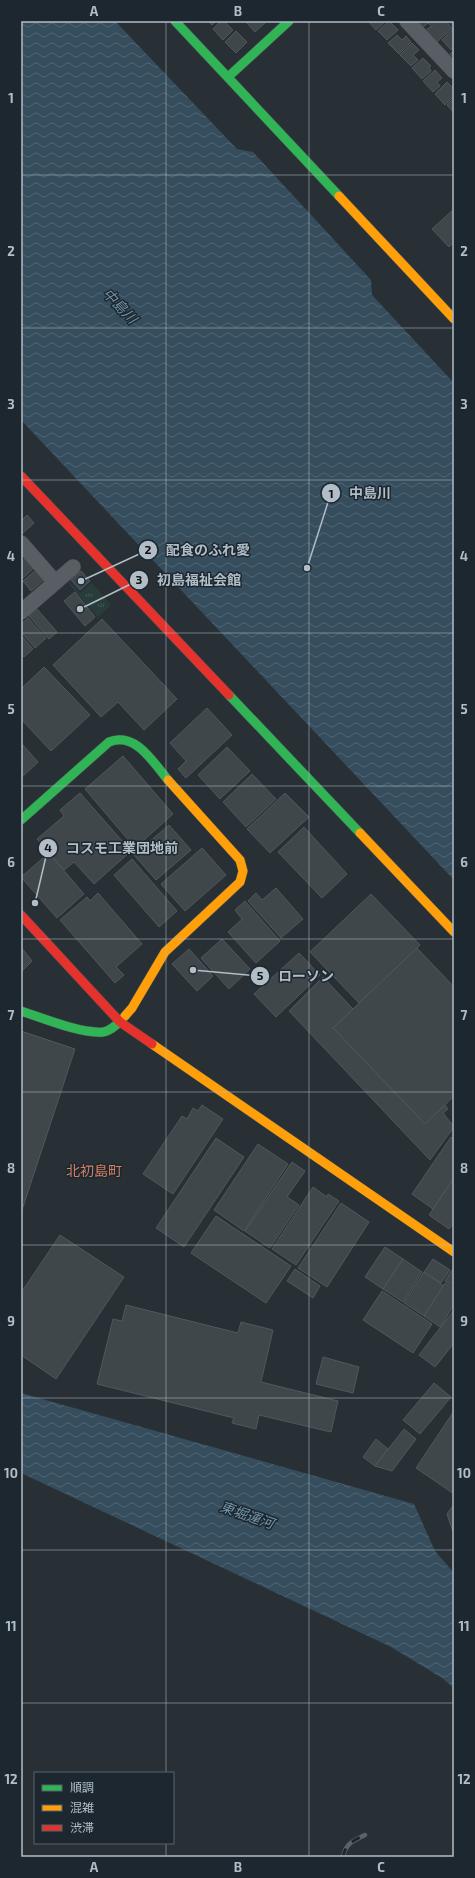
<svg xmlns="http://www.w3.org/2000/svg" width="475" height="1878" font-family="'Exo 2','Noto Sans JP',sans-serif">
<defs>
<pattern id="park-tufts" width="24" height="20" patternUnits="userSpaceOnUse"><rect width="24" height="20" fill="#283d3b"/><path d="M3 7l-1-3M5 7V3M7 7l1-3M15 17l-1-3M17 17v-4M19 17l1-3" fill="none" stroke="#455756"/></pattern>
<pattern id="water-waves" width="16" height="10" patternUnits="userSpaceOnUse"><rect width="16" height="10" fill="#354d5d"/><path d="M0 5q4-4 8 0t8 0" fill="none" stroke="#506573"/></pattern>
</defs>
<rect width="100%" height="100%" fill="#283035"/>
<polygon fill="url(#park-tufts)" points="70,582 80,593 92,583 111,605 98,617 68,583"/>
<g fill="url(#water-waves)">
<polygon points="21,21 115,21 237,149 253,152 371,280 372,295 454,383 454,880 21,420"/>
<polygon points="21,1393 414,1504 435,1551 454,1573 454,1688 442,1678 391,1647 21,1473"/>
</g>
<g fill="#40474b" stroke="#50585d">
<polygon points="208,21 216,21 212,25"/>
<polygon points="221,21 224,21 233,30 223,40 213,29"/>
<polygon points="245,21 266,21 266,22 255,32"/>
<polygon points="368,21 386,21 376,30"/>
<polygon points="389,21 398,30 387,40 378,31"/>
<polygon points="416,21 435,21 430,25 428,23 422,28"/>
<polygon points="437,21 446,21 452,28 435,44 424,32"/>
<polygon points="449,21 454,21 454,27"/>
<polygon points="453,29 454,47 451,50 442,40"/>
<polygon points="236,31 247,42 236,53 225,42"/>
<polygon points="397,35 402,40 406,36 411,42 399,54 388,43"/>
<polygon points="412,43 419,50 413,55 418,60 411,66 400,55"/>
<polygon points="454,50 454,58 450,54"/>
<polygon points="423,58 431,66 429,67 431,71 422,79 412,68"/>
<polygon points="435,70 442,78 437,82 440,86 433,92 423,81"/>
<polygon points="447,82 454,89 454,96 445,105 435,94"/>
<polygon points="454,98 454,113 447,105"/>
<polygon points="454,209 454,242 449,247 432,229"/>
<polygon points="27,515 34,523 23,533 21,531 21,521"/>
<polygon points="26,558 35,567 22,579 21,562"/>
<polygon points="37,569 45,579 31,591 23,581"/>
<polygon points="81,571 90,581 80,590 71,580"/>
<polygon points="75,592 95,617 85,626 64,601"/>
<polygon points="37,609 57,632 49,639 29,616"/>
<polygon points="28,618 46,638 35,648 21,632 21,624"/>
<polygon points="102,619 177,699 144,730 118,702 101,717 53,665"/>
<polygon points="21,635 33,649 24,657 21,653"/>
<polygon points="44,667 90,715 51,751 21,719 21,689"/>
<polygon points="207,708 232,735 186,778 178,769 186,761 170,743"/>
<polygon points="21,743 38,762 21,778"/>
<polygon points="227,747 250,771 220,799 198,775"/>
<polygon points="123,756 173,814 135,848 85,789"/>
<polygon points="252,774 276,799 246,827 223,802"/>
<polygon points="80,793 131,851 94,884 74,862 64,870 37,839 64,816 60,810"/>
<polygon points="285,793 309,817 270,853 247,829"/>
<polygon points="169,825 191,850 156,880 134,855"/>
<polygon points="304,827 347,874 322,898 278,852"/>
<polygon points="202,848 226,875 185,911 161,884"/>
<polygon points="49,853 84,894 57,918 21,877"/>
<polygon points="132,859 177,911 159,927 114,875"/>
<polygon points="276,888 303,919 281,938 248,901 256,893 262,900"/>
<polygon points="98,893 142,944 116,967 124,975 115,983 60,920 87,897 90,901"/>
<polygon points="371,894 420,945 359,1003 310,952"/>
<polygon points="245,901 280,941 256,963 228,932 242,919 235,910"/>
<polygon points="222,939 250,969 229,989 201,958"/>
<polygon points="21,947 32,961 21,972"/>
<polygon points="417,948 454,987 454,1096 425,1124 333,1028"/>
<polygon points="189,949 213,976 197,991 172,964"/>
<polygon points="299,953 320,975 276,1017 254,994"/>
<polygon points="323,977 353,1009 333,1028 425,1124 445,1105 448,1109 443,1113 454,1127 430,1160 289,1011"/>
<polygon points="21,1031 75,1049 21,1213"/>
<polygon points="202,1105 223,1119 173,1194 143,1174 182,1116 187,1119 193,1108 198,1111"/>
<polygon points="451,1137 454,1139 454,1178 433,1209 412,1194"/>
<polygon points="216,1138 244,1157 184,1247 156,1228"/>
<polygon points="258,1144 288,1164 244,1231 214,1210"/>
<polygon points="292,1162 305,1171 287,1197 299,1205 270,1248 245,1231"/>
<polygon points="454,1178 454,1223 449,1229 429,1215"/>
<polygon points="313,1187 327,1197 328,1194 339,1201 296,1265 272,1249"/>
<polygon points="341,1203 369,1222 327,1287 298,1268"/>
<polygon points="216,1216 291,1266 266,1303 191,1253"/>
<polygon points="60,1235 124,1277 56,1379 21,1355 21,1293"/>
<polygon points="385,1247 403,1259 383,1289 365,1277"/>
<polygon points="403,1259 422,1272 403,1302 383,1289"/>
<polygon points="433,1259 450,1270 441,1283 424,1272"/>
<polygon points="295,1269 320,1286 313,1298 287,1281"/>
<polygon points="452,1270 454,1272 454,1287 445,1281"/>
<polygon points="424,1272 444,1286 424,1316 404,1303"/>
<polygon points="445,1283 454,1289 454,1305 440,1327 424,1316"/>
<polygon points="382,1291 432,1324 413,1353 363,1320"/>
<polygon points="126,1305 238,1333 241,1322 273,1330 261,1382 338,1401 331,1432 259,1415 256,1429 232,1423 234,1418 97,1384 113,1319 122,1321"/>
<polygon points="454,1310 454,1343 435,1367 419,1355"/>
<polygon points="323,1357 359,1367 353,1393 316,1384"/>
<polygon points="434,1383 451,1397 420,1434 403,1420"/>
<polygon points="454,1411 454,1494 416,1468"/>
<polygon points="404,1429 416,1439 392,1471 375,1466"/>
<polygon points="376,1439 388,1449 375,1466 363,1457"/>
<polygon points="454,1504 454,1535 447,1514"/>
</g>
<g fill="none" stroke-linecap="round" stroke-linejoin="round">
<g stroke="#464c50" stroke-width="16">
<g id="street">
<polyline points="407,21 454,71"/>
<polyline points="21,543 55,582"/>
<polyline points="21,612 73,567"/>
</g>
</g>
<g stroke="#464c50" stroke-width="10">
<g id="fast">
<polyline points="175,21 339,196"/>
<polyline points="228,77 289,21"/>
<polyline points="229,695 360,833"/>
<path d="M 21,820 L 109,742 C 135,731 153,762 168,780"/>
<path d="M 21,1011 C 43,1018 81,1034 103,1032 C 111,1031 121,1021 125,1016"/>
</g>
</g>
<g stroke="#464c50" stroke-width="10">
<g id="slow">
<polyline points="339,196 454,319"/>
<polyline points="360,833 454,932"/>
<polyline points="125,1016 132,1008 165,952 240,882 243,871 240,860 168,780"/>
<polyline points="152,1044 454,1252"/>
</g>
</g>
<g stroke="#464c50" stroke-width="10">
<g id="jam">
<polyline points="21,476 229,695"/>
<polyline points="21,915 120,1022 152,1044"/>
</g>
</g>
<use href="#street" stroke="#585e63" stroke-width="15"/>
<use href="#fast" stroke="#30b455" stroke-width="9"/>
<use href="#slow" stroke="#ff9f0a" stroke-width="9"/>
<use href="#jam" stroke="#e5322d" stroke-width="9"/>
<g stroke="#5b6267" stroke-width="4.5">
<path id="rail" d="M 343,1857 C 345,1844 354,1840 365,1835"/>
</g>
<use href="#rail" stroke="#1c272f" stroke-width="3" stroke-dasharray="9" stroke-linecap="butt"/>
</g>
<path fill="none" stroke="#b1bdc7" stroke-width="1" stroke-opacity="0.55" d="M 166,21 L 166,1773M 309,21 L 309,1857M 21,175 L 454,175M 21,328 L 454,328M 21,480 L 454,480M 21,633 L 454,633M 21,786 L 454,786M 21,939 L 454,939M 21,1092 L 454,1092M 21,1245 L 454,1245M 21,1398 L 454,1398M 21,1550 L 454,1550M 21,1703 L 454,1703M 166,1843 L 166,1857"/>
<g text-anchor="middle" stroke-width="3" stroke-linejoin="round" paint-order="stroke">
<g font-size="14" font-style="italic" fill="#7294aa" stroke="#1c272f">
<text transform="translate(120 306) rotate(46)" y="5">中島川</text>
<text transform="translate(247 1515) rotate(19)" y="5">東堀運河</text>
</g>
<g font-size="14" fill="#d27e61" stroke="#1c272f">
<text x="94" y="1176">北初島町</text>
</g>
</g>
<path fill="none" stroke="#b1bdc7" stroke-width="1.5" d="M307 568L331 493M81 581L148 550M80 609L139 580M35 903L48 848M193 970L260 976"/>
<g fill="#b1bdc7" stroke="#1c272f" stroke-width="1.5">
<circle cx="307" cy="568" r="4"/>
<circle cx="81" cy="581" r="4"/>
<circle cx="80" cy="609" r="4"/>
<circle cx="35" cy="903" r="4"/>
<circle cx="193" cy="970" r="4"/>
<circle cx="331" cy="493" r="10"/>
<circle cx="148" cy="550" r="10"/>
<circle cx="139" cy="580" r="10"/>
<circle cx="48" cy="848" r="10"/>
<circle cx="260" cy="976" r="10"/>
</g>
<g font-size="12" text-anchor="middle" font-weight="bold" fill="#111">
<text x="331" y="498">1</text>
<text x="148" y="554">2</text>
<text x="139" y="584">3</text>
<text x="48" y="852">4</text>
<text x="260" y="980">5</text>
</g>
<g font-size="14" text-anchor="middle" font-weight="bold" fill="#b1bdc7" stroke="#1c272f" stroke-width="3" stroke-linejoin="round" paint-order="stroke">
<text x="370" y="498">中島川</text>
<text x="208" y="555">配食のふれ愛</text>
<text x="199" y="585">初島福祉会館</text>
<text x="122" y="853">コスモ工業団地前</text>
<text x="306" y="981">ローソン</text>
</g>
<rect width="475" height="1878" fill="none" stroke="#1c272f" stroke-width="44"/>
<rect x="34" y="1772" width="140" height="72" fill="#1c272f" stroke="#58636c"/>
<rect x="42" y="1785" width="20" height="6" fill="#30b455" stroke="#58636c"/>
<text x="70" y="1792" font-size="12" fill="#b1bdc7">順調</text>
<rect x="42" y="1805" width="20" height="6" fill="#ff9f0a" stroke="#58636c"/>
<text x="70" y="1812" font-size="12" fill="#b1bdc7">混雑</text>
<rect x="42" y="1825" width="20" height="6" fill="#e5322d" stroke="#58636c"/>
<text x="70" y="1832" font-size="12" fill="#b1bdc7">渋滞</text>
<rect x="22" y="22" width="431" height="1834" fill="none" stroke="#b1bdc7" stroke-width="1.5"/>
<g font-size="13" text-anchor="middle" font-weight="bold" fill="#b1bdc7">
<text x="94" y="16">A</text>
<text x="238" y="16">B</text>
<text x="381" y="16">C</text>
<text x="11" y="103">1</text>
<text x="464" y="103">1</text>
<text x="11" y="256">2</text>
<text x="464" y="256">2</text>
<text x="11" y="409">3</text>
<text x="464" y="409">3</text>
<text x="11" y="561">4</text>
<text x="464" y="561">4</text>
<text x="11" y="714">5</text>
<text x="464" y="714">5</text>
<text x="11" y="867">6</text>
<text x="464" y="867">6</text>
<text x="11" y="1020">7</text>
<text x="464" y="1020">7</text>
<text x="11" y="1173">8</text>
<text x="464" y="1173">8</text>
<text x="11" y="1326">9</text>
<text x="464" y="1326">9</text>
<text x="11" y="1478">10</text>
<text x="464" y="1478">10</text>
<text x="11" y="1631">11</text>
<text x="464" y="1631">11</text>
<text x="11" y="1784">12</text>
<text x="464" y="1784">12</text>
<text x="94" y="1872">A</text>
<text x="238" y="1872">B</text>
<text x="381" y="1872">C</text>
</g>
</svg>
